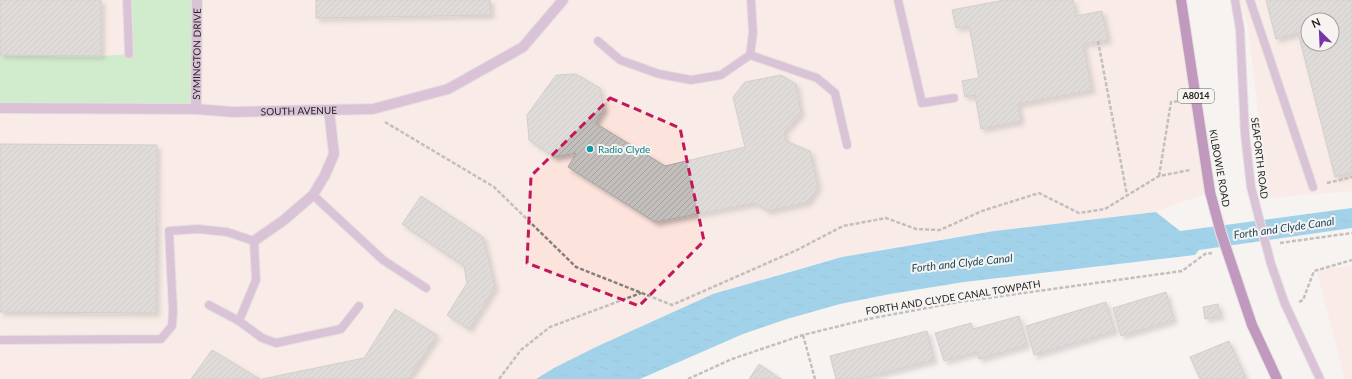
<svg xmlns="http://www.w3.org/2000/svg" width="1352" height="379" font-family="Lato,sans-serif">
<defs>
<pattern id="water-ripples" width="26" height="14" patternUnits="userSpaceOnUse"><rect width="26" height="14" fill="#3dace1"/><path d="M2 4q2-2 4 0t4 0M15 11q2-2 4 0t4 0" fill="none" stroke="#338cb6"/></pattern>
<pattern id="building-hatch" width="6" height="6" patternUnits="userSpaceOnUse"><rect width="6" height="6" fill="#c1bebc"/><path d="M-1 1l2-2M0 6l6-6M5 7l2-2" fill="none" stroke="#a6a3a1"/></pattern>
<filter id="shadow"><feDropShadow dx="3.5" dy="3.5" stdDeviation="2" flood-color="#0004"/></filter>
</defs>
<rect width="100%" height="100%" fill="#f6f3f1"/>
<g fill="#fce3db" fill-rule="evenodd">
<polygon points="0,0 1181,0 1210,192 1173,205 1156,212 994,231 916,243 842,257 786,272 713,294 598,346 554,368 536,379 0,379"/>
<path d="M 1240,0 L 1352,0 L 1352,191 L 1268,198 L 1248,26 ZM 1308,20 L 1332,20 L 1332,44 L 1308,44 Z"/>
<polygon points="1352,267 1352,379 1345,379 1316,268"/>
</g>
<polygon fill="#a5e5a0" points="129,0 197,0 196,109 0,108 0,55 101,56 129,54"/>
<polygon fill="url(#water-ripples)" points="1352,208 1352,228 1199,250 1195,255 964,282 890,294 840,304 787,319 743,334 640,379 536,379 554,368 598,346 713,294 842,257 994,231 1156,212 1180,231"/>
<g fill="url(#building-hatch)" stroke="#a6a3a1" fill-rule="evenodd" filter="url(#shadow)">
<polygon points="0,0 101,0 101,56 0,55"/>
<polygon points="316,0 490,0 491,15 316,18"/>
<polygon points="1004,0 1073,0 1076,16 1102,11 1108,40 1083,44 1092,90 1018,104 1021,121 981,129 975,95 965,97 962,81 979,78 969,26 956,28 952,10"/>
<path d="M 1266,0 L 1352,0 L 1352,172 L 1335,177 L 1298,33 L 1276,39 ZM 1308,20 L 1332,20 L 1332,44 L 1308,44 Z"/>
<polygon points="576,74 600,88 604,109 595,123 665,166 745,147 733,97 745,82 781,75 796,84 801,113 784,132 786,141 810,151 818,187 808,202 768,211 755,203 655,222 568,167 576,153 554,157 529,140 527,115 556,75"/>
<polygon points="0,144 157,145 156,313 0,312"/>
<polygon points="421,196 483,237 495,287 469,329 447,315 467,283 464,266 402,224"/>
<polygon points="1166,292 1174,320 1121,336 1113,308"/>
<polygon points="1106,302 1115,331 1034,355 1026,326"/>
<polygon points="1218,304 1221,316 1205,319 1203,307"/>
<polygon points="395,309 437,335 408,379 262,379 364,358"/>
<polygon points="1019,316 1027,345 979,359 977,352 944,361 935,333 971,323 973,329"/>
<polygon points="927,331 934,360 860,379 836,379 830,356"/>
<polygon points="1229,341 1246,379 1200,379 1190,357"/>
<polygon points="212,350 260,379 191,379"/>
<polygon points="759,364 781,379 749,379"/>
</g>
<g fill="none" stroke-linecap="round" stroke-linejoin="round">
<g stroke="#d0cecc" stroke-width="10">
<g id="service">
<polyline points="127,0 129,54"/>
<polyline points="898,0 922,103 954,98"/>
<polyline points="1235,0 1240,29 1245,134 1251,187"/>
<polyline points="1250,0 1313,187"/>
<polyline points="598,41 620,60 659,74 691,80 721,75 750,55 753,33 751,0"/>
<polyline points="750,55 817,78 835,93 847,145"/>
<polyline points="313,195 383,260 426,288"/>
<polyline points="1285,304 1320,379"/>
<polyline points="209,305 239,321 262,338 276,343 341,329 359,306"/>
<polyline points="0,340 161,339 172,326 173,310 169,231 198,229 227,232 254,241 256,280 239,321"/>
</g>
</g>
<g stroke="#d0cecc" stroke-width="12">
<g id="minor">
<path id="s1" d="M 0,108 L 196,109 L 233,112 L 373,109 L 448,89 L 523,47 L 563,0"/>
<path id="s2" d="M 196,109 L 197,0"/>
<polyline points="254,241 284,220 313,195 325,175 334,154 329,110"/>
</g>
</g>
<g stroke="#d0cecc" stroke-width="12">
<g id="primary">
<polyline points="1181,0 1210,192"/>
<polyline points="1252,325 1277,379"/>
</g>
</g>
<g stroke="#838180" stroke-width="2.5" stroke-dasharray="4 2" stroke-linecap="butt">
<polyline points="1098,41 1127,195"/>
<polyline points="385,122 494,187 576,267 672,305 797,250 843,226 886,218 916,229 940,230 982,211 1039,193 1079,213 1105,209 1159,176 1190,170"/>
<polyline points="1159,176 1171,102 1180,101"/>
<polyline points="1327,183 1352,177"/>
<polyline points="1280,243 1352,233"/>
<polyline points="1299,302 1303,300 1314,271 1352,260"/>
<polyline points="803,335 815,379"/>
<polyline points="499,379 521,350 550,327 641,293"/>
<polyline points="688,379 732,359 803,335 868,319 959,302 1182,271 1205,254 1212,253"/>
</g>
<use href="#service" stroke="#b88bb9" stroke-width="8"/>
<use href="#minor" stroke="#b88bb9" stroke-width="10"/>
<use href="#primary" stroke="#802d84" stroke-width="10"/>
<g stroke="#d0cecc" stroke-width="10" stroke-linecap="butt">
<polyline id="service-bridge" points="1251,187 1271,264 1285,304"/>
</g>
<g stroke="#d0cecc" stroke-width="12" stroke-linecap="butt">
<polyline id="primary-bridge" points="1210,192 1221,233 1252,325"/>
</g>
<use href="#service-bridge" stroke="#b88bb9" stroke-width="8"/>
<use href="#primary-bridge" stroke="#802d84" stroke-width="10"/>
</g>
<path d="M0 0H1352V379H0ZM 610,98 L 680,128 L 704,241 L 639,306 L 527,263 L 531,176 Z" fill="#f6f3f1" fill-opacity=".55" fill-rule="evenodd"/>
<path fill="none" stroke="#c2185b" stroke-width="3" stroke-dasharray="8 5" stroke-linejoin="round" d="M 610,98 L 680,128 L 704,241 L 639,306 L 527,263 L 531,176 Z"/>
<circle fill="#0f9aa8" stroke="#f6f3f1" stroke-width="1.5" cx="590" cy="149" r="4"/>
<g text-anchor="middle" stroke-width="4" stroke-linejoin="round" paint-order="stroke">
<rect fill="#f6f3f1" stroke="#646261" stroke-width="1" x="1178" y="89" width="36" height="14" rx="3"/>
<g font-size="9" font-weight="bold" fill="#252423">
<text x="1196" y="99">A8014</text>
</g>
<g font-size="10" fill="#252423" stroke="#f6f3f1">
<text dy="4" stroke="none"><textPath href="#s2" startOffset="55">SYMINGTON DRIVE</textPath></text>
<text dy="4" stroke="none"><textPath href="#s1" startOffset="299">SOUTH AVENUE</textPath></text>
<text transform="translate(1260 158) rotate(83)" y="4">SEAFORTH ROAD</text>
<text transform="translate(1220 168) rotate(80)" y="4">KILBOWIE ROAD</text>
<text transform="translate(953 297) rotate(-9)" y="4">FORTH AND CLYDE CANAL TOWPATH</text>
</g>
<g font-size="10" fill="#0d838f" stroke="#f6f3f1" text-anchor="start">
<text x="598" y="153">Radio Clyde</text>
</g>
<g font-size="11" font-style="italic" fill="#1a485e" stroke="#f6f3f1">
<text transform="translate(1284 228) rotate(-8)" y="4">Forth and Clyde Canal</text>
<text transform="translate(962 263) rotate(-6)" y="4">Forth and Clyde Canal</text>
</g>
</g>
<g transform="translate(1320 32) rotate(336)"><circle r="19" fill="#f6f3f1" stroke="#a2a09f"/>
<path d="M0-3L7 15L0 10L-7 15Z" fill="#7733a7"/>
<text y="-6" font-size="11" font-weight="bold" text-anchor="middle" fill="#252423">N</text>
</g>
</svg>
